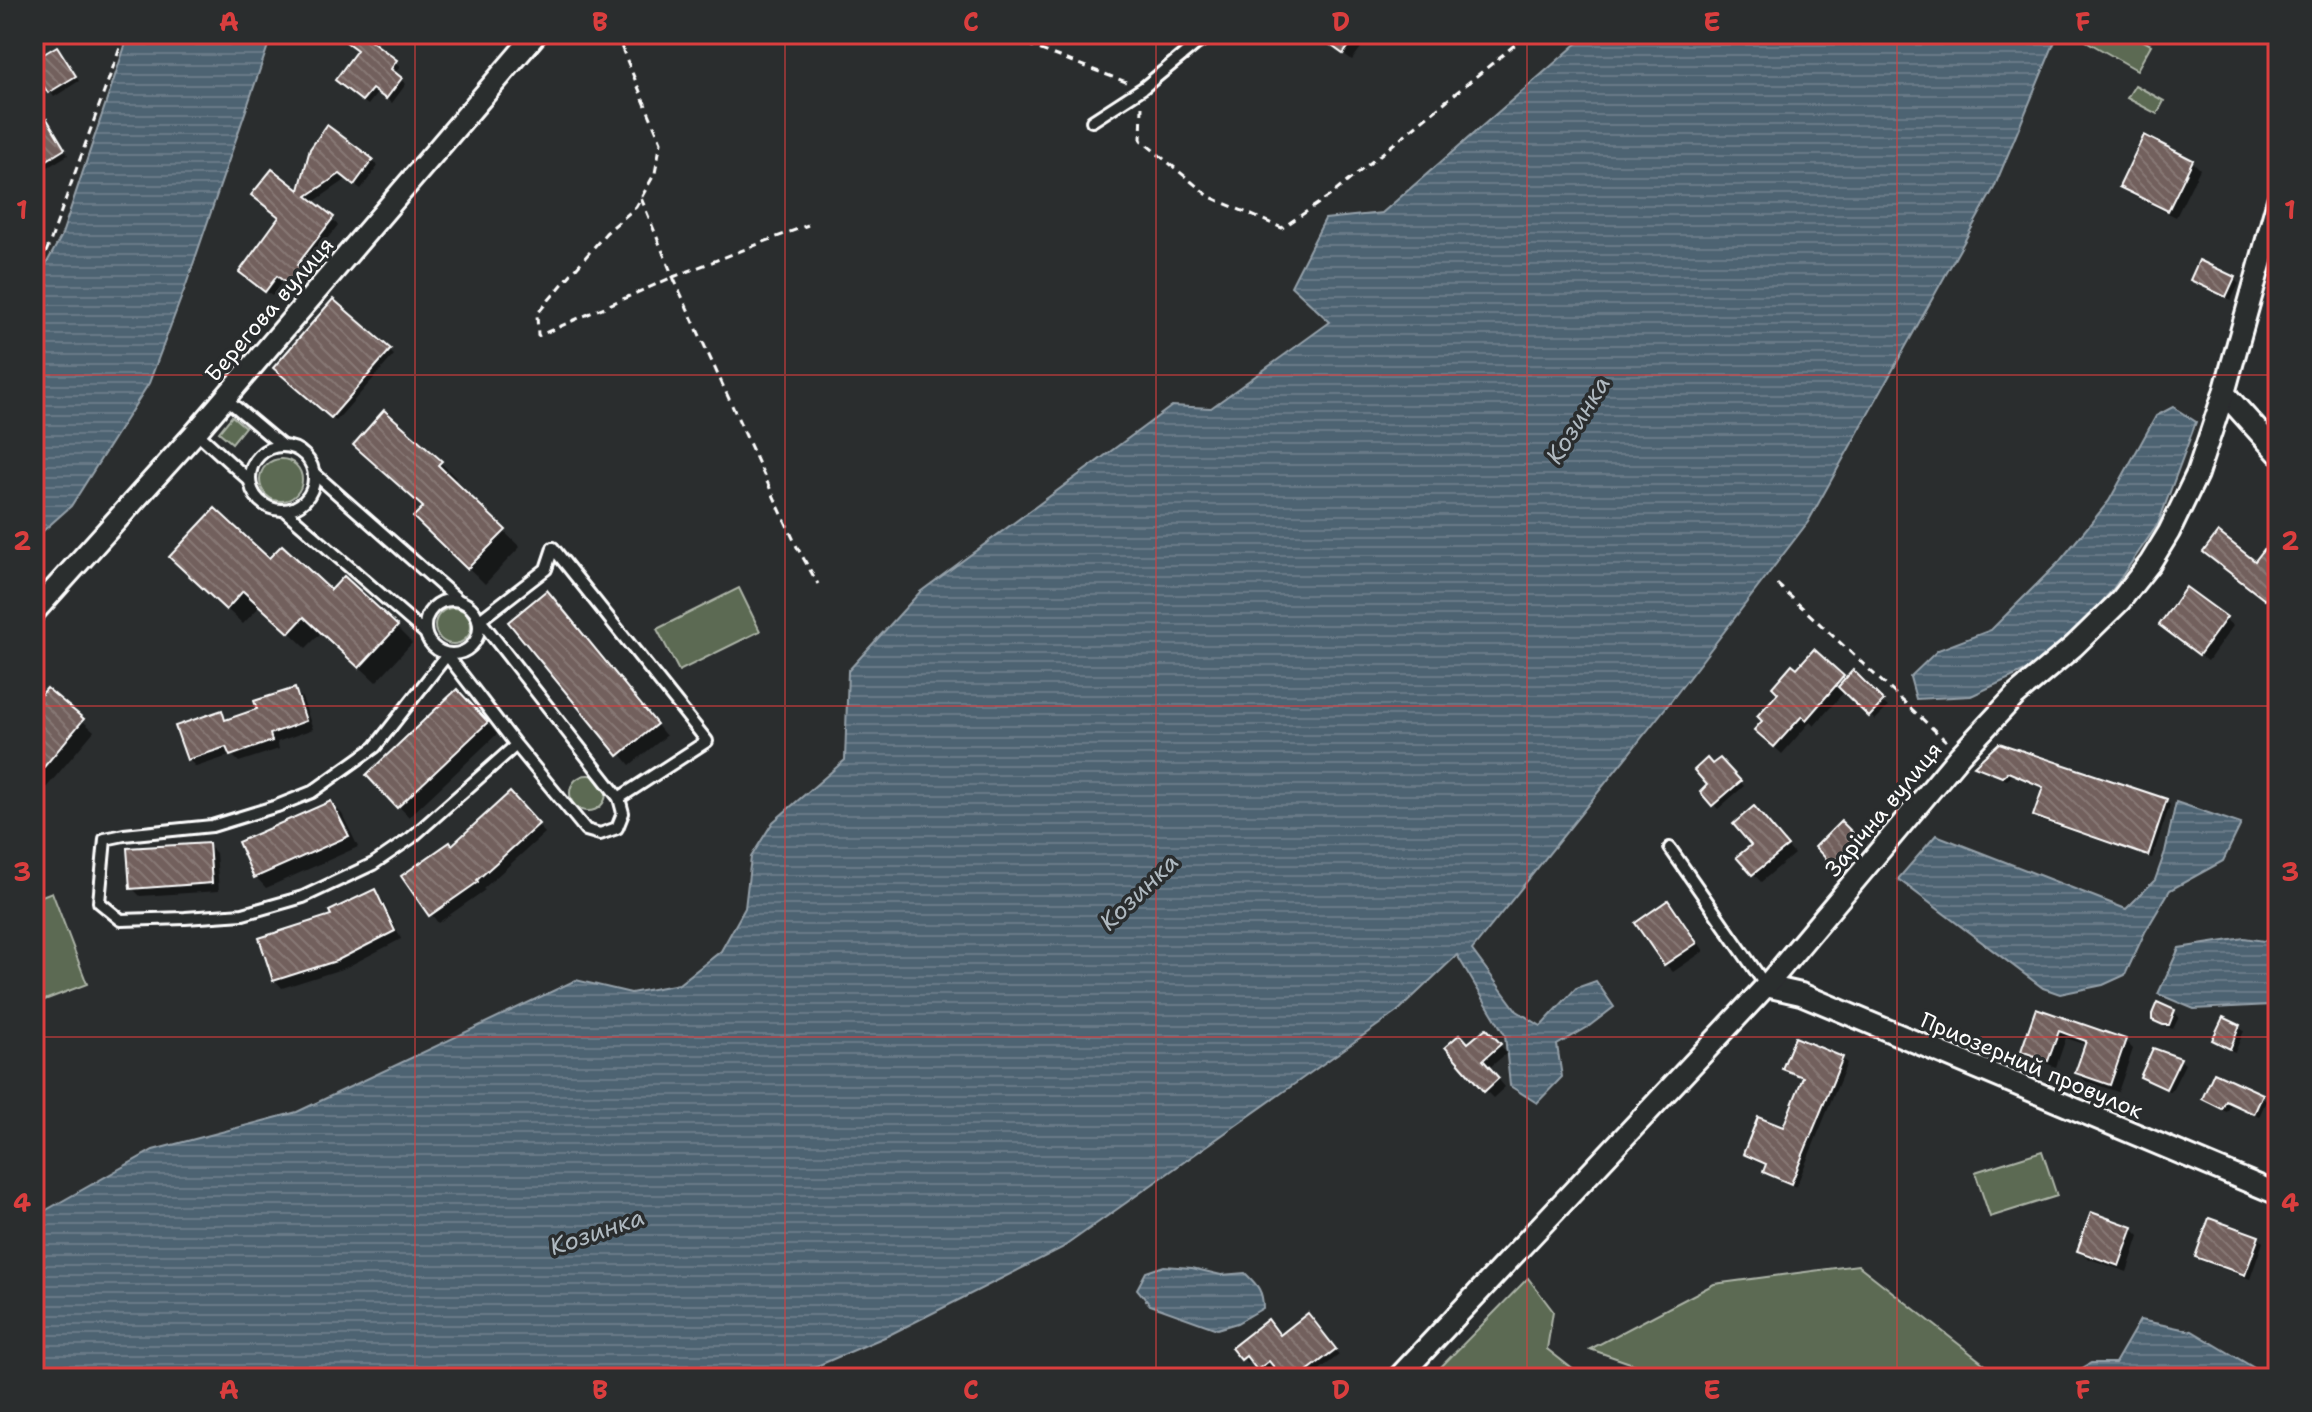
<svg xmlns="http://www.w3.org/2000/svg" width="2312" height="1412" font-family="'Shantell Sans',sans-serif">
<defs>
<pattern id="water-rules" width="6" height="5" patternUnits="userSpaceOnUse" patternTransform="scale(2)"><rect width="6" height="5" fill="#4e6372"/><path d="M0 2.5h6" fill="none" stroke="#697a87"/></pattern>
<pattern id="building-back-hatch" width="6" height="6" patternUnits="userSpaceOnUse" patternTransform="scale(2)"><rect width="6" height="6" fill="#72605d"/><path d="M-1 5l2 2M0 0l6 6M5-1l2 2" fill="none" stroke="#877875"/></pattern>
</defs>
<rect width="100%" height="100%" fill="#2a2d2e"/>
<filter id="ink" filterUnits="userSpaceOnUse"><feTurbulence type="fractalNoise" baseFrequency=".0125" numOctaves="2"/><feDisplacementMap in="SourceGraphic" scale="16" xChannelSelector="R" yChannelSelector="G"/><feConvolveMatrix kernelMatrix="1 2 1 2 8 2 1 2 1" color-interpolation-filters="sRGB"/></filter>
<g filter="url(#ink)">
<g fill="#5b6a52" stroke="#adb4a8" stroke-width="2">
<polygon points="2090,34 2131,34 2151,45 2137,70 2086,41"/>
<polygon points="2135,85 2164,101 2157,114 2127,98"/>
<polygon points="232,416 245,427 232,443 219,432"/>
<circle cx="281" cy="480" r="21"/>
<polygon points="739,588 760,631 679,671 657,629"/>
<circle cx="453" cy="626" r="18"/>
<circle cx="588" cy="793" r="18"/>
<polygon points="52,892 87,984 34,1004 34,899"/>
<polygon points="2042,1151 2057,1196 1990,1217 1975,1172"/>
<polygon points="1858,1265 2002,1378 1673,1378 1590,1349 1714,1284"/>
<polygon points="1528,1278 1553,1311 1547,1349 1584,1378 1430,1378"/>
</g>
<g fill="url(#water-rules)" stroke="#95a1aa" stroke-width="2">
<polygon points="129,34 272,34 186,285 149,383 71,506 34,539 34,286 61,237"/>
<polygon points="1588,34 2058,34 1994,188 1808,522 1671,701 1472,950 1517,1011 1541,1026 1576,988 1596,981 1614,1007 1588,1027 1557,1045 1562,1077 1537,1103 1510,1086 1505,1035 1457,955 1398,1011 1062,1248 887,1336 789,1378 34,1378 34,1217 153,1150 297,1112 576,980 631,993 679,984 721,951 745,908 751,857 773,822 845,760 848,671 920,592 1172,406 1211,408 1330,322 1291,286 1325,219 1382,213"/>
<polygon points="2173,407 2196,422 2158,524 2113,589 2055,657 1971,696 1916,699 1910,677 1938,650 1991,630 2059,562 2109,501 2156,416"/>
<polygon points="2176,802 2241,824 2223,861 2170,890 2145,932 2125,975 2103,985 2060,994 2043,988 1898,879 1936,835 2126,909 2155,880 2165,852"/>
<polygon points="2244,938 2278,943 2278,1010 2271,1005 2194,1009 2158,994 2179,948"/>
<path d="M 1164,1266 L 1192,1268 L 1221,1275 L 1245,1273 C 1257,1285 1263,1290 1263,1308 L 1237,1323 L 1217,1329 L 1150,1305 L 1137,1289 L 1146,1272 Z"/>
<polygon points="2140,1320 2192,1331 2271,1378 2074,1378 2076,1372 2091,1363 2115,1363"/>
</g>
<g fill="#0007">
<polygon points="337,34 360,34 400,67 394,74 406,84 392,103 378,92 368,105 342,85 359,51"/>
<polygon points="1318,34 1371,34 1352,60"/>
<polygon points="57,48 79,81 54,97 34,67 34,62"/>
<polygon points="51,126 68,155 43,170 34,158 34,129"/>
<polygon points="328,127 378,166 361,189 347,179 312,203 338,225 302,271 308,277 298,291 283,280 272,296 247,277 301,194"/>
<polygon points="2192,161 2200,169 2176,217 2129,194 2121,186"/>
<polygon points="2234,279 2239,284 2231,300 2197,285 2192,280"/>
<polygon points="389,351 394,355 336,421 280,373"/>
<polygon points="355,445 440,462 456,478 453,482 520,547 485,584 416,517 425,508"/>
<polygon points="2278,534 2278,600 2274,606 2213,559 2256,564"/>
<polygon points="269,561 396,627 412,643 376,682 322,632 306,648 261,605 243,624 188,573"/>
<polygon points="557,604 666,736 630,765 511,623"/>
<polygon points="2225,619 2233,626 2208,661 2169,632"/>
<polygon points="1814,652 1846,681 1853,673 1888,707 1875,720 1845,691 1814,726 1810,722 1782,754 1765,738 1797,670"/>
<polygon points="47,690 94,731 35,801 34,706"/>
<polygon points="294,690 302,698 313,729 277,742 279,749 239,762 232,755 196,767 188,759 221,713 229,721 260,711"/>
<polygon points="457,692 497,734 409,817 369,775"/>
<polygon points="2000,745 2166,801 2170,805 2152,858 2039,820 2035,816 2045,788 2012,775 2007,780 1980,770 1977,766"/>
<polygon points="1720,760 1744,786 1718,809 1702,792 1710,785 1713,767"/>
<polygon points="331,803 342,814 358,847 266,888 256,877"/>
<polygon points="517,803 545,833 483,889 485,890 438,923 404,877 453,847"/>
<polygon points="1762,817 1794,854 1761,882 1739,858 1754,845"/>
<polygon points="1841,824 1861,844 1837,867 1817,847"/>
<polygon points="208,845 216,853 219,891 140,896 132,888"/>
<polygon points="374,891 382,899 401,939 345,968 282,988 275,980 334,916"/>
<polygon points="1668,902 1676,910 1704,951 1673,972 1665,964 1638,923"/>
<polygon points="2158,1005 2174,1012 2179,1017 2173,1029 2159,1024 2154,1019"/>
<polygon points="2037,1010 2125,1041 2133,1049 2118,1092 2085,1081 2078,1073 2087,1045 2066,1038 2056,1067 2031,1058 2023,1051"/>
<polygon points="2239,1027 2244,1031 2235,1052 2219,1045 2215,1040"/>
<polygon points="1494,1038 1507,1053 1489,1068 1505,1087 1493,1098 1485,1090 1469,1045"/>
<polygon points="1842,1059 1847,1063 1796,1187 1770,1176 1765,1171 1767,1166 1750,1159 1745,1154 1784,1130 1804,1079 1789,1073 1784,1068"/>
<polygon points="2180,1060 2185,1064 2171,1092 2147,1081 2143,1076"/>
<polygon points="2261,1096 2266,1101 2259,1117 2231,1105 2227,1112 2209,1104 2204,1099"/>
<polygon points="2132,1229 2139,1236 2127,1272 2087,1258 2079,1250"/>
<polygon points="2258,1238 2263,1242 2250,1279 2202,1261 2197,1256"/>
<polygon points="1313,1320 1339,1355 1309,1378 1285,1378 1275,1365 1263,1374 1251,1360 1247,1363 1234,1348 1280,1337"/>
</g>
<g fill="url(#building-back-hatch)" stroke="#fff" stroke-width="2">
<polygon points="335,34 362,34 397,60 391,69 402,78 386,99 372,89 362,101 335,80 357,50"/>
<polygon points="1315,34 1358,34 1343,54"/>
<polygon points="57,46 76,76 48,93 34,71 34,60"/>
<polygon points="47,119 65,149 34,168 34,127"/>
<polygon points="327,125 373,159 354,185 340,174 307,196 334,217 297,265 304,270 291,287 277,276 265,292 239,272 279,217 251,195 272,169 299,190 310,149"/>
<polygon points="2144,135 2193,160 2168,211 2119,187"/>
<polygon points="2199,260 2235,277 2226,297 2190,280"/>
<polygon points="333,299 391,349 331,418 273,368"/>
<polygon points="384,410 442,461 438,465 506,530 467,569 413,517 423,507 353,445"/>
<polygon points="215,508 269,558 282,545 331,590 344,576 398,626 359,668 304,617 289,633 243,591 226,610 169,557"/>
<polygon points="2278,531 2278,583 2265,600 2203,552 2218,532 2255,561"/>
<polygon points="2186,587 2227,617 2199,655 2159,625"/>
<polygon points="547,590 657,724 618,756 508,622"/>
<polygon points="1814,649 1844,676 1806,720 1802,716 1774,747 1754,730 1762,721 1757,716 1778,693 1772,687 1792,664 1797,668"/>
<polygon points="1853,670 1884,701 1869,717 1838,687"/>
<polygon points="47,688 84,719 34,779 34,703"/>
<polygon points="295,688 306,721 270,734 272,741 230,756 226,747 187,760 175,726 222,710 225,720 257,709 254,701"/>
<polygon points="457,689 488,722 397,808 366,775"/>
<polygon points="1999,743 2167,799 2148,856 2033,816 2043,787 2008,772 2002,777 1974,766"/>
<polygon points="1707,758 1712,764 1720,758 1741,781 1712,806 1700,792 1707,785 1694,770"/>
<polygon points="510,792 539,824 477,880 478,882 429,916 401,876 450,842 452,845"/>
<polygon points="331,801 349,836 254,878 238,842"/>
<polygon points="1754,806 1788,846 1752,875 1736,857 1751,845 1733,824"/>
<polygon points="1841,821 1858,838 1831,864 1815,847"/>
<polygon points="209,843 212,883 130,889 127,848"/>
<polygon points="375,889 395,931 336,961 273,981 259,938 331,915 329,911"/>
<polygon points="1668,900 1697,943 1664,965 1635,923"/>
<polygon points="2157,1002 2175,1010 2169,1025 2163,1025 2152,1020 2152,1014"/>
<polygon points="2036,1008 2126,1039 2110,1085 2075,1073 2086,1041 2059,1031 2048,1061 2021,1051"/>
<polygon points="2223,1017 2240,1025 2230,1049 2212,1040"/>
<polygon points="1486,1028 1501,1044 1483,1060 1499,1078 1484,1092 1445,1047 1460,1034 1468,1043"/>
<polygon points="1795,1037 1843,1057 1791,1184 1763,1172 1766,1164 1743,1154 1758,1117 1783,1127 1803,1077 1782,1069"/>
<polygon points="2153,1048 2181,1058 2166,1089 2140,1077"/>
<polygon points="2214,1072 2263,1094 2254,1114 2226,1101 2222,1109 2202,1099"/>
<polygon points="2091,1212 2133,1227 2119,1266 2077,1251"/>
<polygon points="2209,1218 2259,1236 2245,1275 2195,1257"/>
<polygon points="1308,1313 1336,1349 1298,1378 1283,1378 1269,1361 1257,1370 1246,1356 1241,1360 1231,1348 1268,1319 1280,1335"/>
</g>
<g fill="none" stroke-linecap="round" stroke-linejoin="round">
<g stroke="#fff" stroke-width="16">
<g id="lane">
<polyline points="1092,121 1143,88 1195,45 1212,34"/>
<polyline points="225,398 281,445"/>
<polyline points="196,432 250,481"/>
<circle cx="282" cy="478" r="32"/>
<polyline points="315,474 458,600"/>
<polyline points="284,510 425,633"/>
<polyline points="553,548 707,741 619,798"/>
<circle cx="452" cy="627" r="27"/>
<polyline points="516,745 447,655 375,747 312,792 277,806 212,826 124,835 105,839 99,902 121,920 185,918 243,914 303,897 373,864 411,838 516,745 586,830 600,834 617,828 623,813 619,798 480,620 546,569 553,548"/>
<polyline points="1670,848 1766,986"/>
</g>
</g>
<g stroke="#fff" stroke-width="26">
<g id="street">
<polyline points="2224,393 2278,453"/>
<polyline points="34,612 196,432 536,34"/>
<polyline points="1766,986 1801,994 2278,1194"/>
<polyline points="1398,1378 1766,986 1960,755 2015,696 2074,646 2120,601 2150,563 2169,532 2197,474 2224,393 2278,200"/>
</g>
</g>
<g stroke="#fff" stroke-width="3" stroke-dasharray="8 6" stroke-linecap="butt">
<polyline points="616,34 661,142 655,173 636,207 606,233 537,314 538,336 673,277 797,547 818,584"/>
<polyline points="1017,34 1033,47 1126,82"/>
<polyline points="1142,106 1141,140 1210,197 1282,228 1331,195 1528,34"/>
<polyline points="641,198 673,277 808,225"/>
<polyline points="34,279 49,245 125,34"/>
<polyline points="1777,584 1946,741"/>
</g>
<use href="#lane" stroke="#2a2d2e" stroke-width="10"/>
<use href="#street" stroke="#2a2d2e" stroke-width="20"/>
</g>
</g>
<path fill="none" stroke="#da3e3e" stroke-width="2" stroke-opacity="0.55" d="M 415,34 L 415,1378M 785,34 L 785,1378M 1156,34 L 1156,1378M 1527,34 L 1527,1378M 1897,34 L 1897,1378M 34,375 L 2278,375M 34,706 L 2278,706M 34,1037 L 2278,1037"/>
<g text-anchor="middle" stroke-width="7" stroke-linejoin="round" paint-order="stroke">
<g font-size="22" fill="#fff" stroke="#2a2d2e">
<text transform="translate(269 309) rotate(-49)" y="8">Берегова вулиця</text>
<text transform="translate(1883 809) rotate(-50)" y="8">Зарічна вулиця</text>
<text transform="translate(2032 1065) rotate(23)" y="8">Приозерний провулок</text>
</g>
<g font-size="24" font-style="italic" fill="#afb9c0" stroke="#2a2d2e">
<text transform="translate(1578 420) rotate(-58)" y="8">Козинка</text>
<text transform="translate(1139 892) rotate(-44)" y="8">Козинка</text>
<text transform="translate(597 1232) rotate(-19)" y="8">Козинка</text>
</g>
</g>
<rect width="2312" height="1412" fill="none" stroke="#2a2d2e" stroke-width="88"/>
<rect x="44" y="44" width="2224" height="1324" fill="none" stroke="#da3e3e" stroke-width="3"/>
<g font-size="26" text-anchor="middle" font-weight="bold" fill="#da3e3e">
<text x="229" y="31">A</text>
<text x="600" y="31">B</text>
<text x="971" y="31">C</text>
<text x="1341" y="31">D</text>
<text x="1712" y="31">E</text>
<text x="2083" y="31">F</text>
<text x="22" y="219">1</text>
<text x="2290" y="219">1</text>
<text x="22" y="550">2</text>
<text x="2290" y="550">2</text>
<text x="22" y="881">3</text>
<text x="2290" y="881">3</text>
<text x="22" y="1212">4</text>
<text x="2290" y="1212">4</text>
<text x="229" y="1399">A</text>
<text x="600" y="1399">B</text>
<text x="971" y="1399">C</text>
<text x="1341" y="1399">D</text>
<text x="1712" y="1399">E</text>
<text x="2083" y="1399">F</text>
</g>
</svg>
